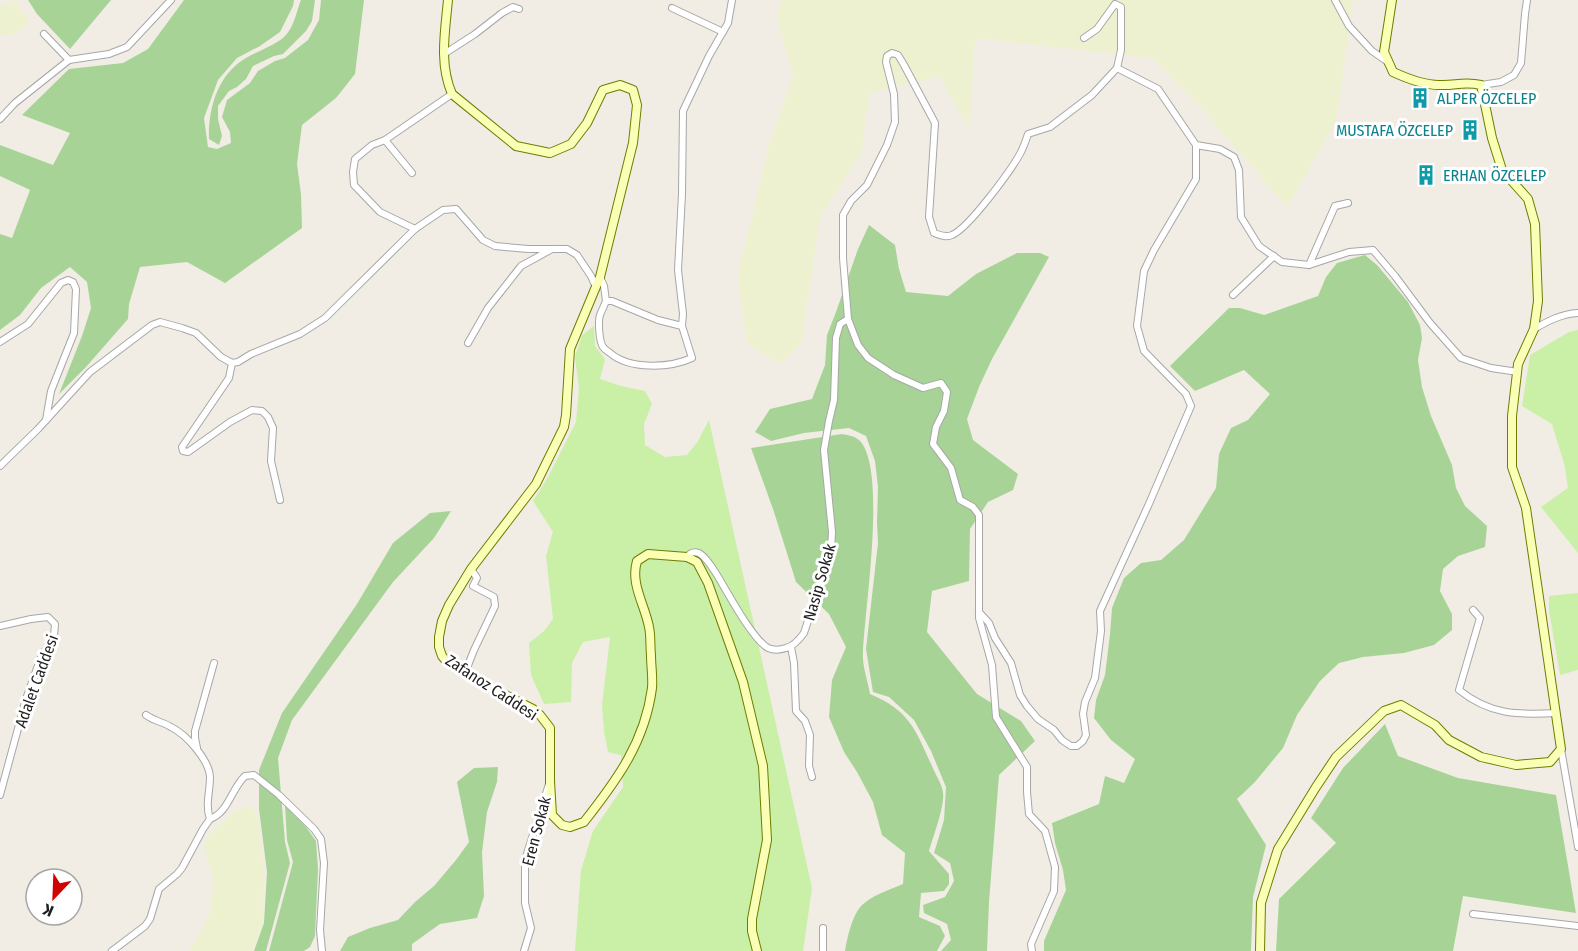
<svg xmlns="http://www.w3.org/2000/svg" width="1578" height="951" font-family="'Fira Sans Condensed',sans-serif">
<rect width="100%" height="100%" fill="#f1ede5"/>
<g fill="#eef1cf">
<polygon points="16,0 29,23 14,34 0,35 0,6"/>
<polygon points="782,0 1353,0 1336,122 1287,207 1202,109 1152,58 975,38 969,129 939,76 869,93 861,154 820,217 801,344 779,364 746,342 738,274 768,149 793,75 777,18"/>
<polygon points="248,806 257,812 264,871 263,923 252,951 190,951 210,913 214,880 206,855 205,838 236,811"/>
</g>
<g fill="#c9f0a6">
<polygon points="594,326 595,346 605,359 600,379 621,386 645,391 652,404 644,424 645,445 665,457 687,455 698,441 709,420 812,888 803,951 575,951 581,870 593,831 623,787 621,755 608,752 604,731 602,705 610,637 583,642 572,663 571,702 544,704 531,675 529,643 544,631 553,619 546,556 553,532 533,501 548,477 576,422 579,388 575,357 582,335"/>
<polygon points="1578,330 1578,553 1541,507 1568,488 1565,467 1552,424 1522,406 1530,355 1569,332"/>
<polygon points="1578,593 1578,670 1560,675 1549,610 1549,596"/>
</g>
<g fill="#a7d496">
<polygon points="28,0 111,0 70,49 37,14"/>
<polygon points="184,0 294,0 293,6 280,32 260,46 237,58 218,80 204,118 208,147 217,149 231,143 230,132 222,117 227,100 250,83 258,71 275,61 285,58 308,40 319,20 321,0 364,0 355,74 336,98 302,125 297,164 301,194 302,228 225,283 187,262 140,267 129,304 128,319 86,367 59,394 82,336 91,308 87,282 70,267 41,288 20,315 0,330 0,234 12,238 30,190 0,176 0,145 53,165 70,133 22,115 69,69 123,63 148,49"/>
<path d="M 301,0 L 315,0 L 312,21 L 306,31 L 283,54 L 274,56 L 253,66 L 246,79 L 237,87 L 229,91 L 218,106 L 218,119 L 222,136 L 219,145 L 209,139 C 208,108 218,74 246,58 C 259,50 281,44 289,31 C 295,22 297,10 301,0 Z"/>
<polygon points="869,225 895,245 899,269 906,292 948,296 976,274 1017,253 1040,253 1049,257 992,359 979,387 967,419 973,440 1018,474 1013,490 988,502 970,529 969,581 932,591 927,632 977,694 1021,721 1035,741 999,775 989,902 987,951 941,951 951,940 947,924 924,913 923,905 945,897 954,881 950,863 934,853 944,820 946,787 931,751 914,720 889,697 873,692 866,649 878,543 877,523 878,487 875,461 866,436 849,428 804,433 771,441 755,432 770,409 812,399 825,365 827,335 836,312 858,249"/>
<polygon points="1365,255 1377,265 1408,302 1420,325 1422,338 1418,360 1422,387 1431,416 1452,465 1456,488 1465,506 1487,526 1485,547 1458,556 1443,569 1440,591 1452,614 1452,630 1434,645 1404,653 1363,657 1339,663 1320,681 1297,715 1283,748 1255,782 1237,799 1266,845 1253,897 1251,951 1044,951 1044,941 1066,890 1063,870 1055,843 1052,823 1099,804 1105,776 1124,783 1135,759 1111,740 1094,718 1096,700 1105,675 1110,634 1112,608 1124,578 1141,563 1161,560 1184,540 1216,488 1219,454 1231,428 1248,420 1270,394 1244,370 1195,391 1170,366 1229,308 1240,308 1264,315 1318,296 1326,277 1337,263"/>
<path d="M 842,434 C 847,435 855,436 859,440 C 888,467 864,612 863,653 C 862,666 868,681 870,694 C 910,711 915,729 932,766 C 935,774 942,784 943,792 C 945,806 933,837 929,851 L 949,874 L 949,884 L 944,891 L 921,893 L 919,917 L 940,926 L 945,936 L 937,951 L 845,951 C 847,938 852,916 861,906 C 872,895 889,890 903,884 L 905,853 L 882,835 L 873,802 L 857,772 L 844,752 L 829,717 L 832,680 L 846,647 L 829,614 L 796,582 L 774,512 L 751,448 Z"/>
<polygon points="451,511 434,538 393,582 292,720 278,758 285,842 290,863 266,951 254,951 264,923 267,872 259,809 259,770 282,713 357,604 393,543 430,513"/>
<polygon points="1385,724 1398,756 1458,778 1556,795 1576,913 1463,896 1453,951 1276,951 1279,899 1336,843 1311,818 1343,768"/>
<polygon points="498,767 497,782 487,812 482,852 484,896 477,918 440,924 412,944 412,951 340,951 348,937 370,928 398,920 415,902 434,886 456,860 469,842 457,782 474,768"/>
<polygon points="285,805 306,827 316,841 318,869 315,936 310,947 304,951 269,951 293,862 287,840"/>
</g>
<g fill="none" stroke-linecap="round" stroke-linejoin="round">
<g stroke="#a7a7a7" stroke-width="8">
<g id="street">
<polyline points="1335,0 1349,26 1372,51 1388,62"/>
<polyline points="672,8 723,32"/>
<polyline points="44,34 69,60"/>
<polyline points="1084,38 1097,29 1115,4 1121,7 1121,50 1117,68 1158,89 1196,145 1220,149 1234,157 1239,170 1241,217 1259,246 1282,262 1309,265 1349,252 1373,250 1395,276 1430,323 1461,358 1491,368 1518,372"/>
<polyline points="444,54 475,34 502,13 513,7 519,9"/>
<polyline points="1481,85 1501,82 1514,75 1521,63 1525,14 1527,0"/>
<polyline points="0,119 15,103 69,60 109,54 127,47 171,0"/>
<polyline points="385,140 412,173"/>
<polyline points="415,229 443,210 456,209 483,240 495,246 528,249 567,249 577,255 591,276 596,287"/>
<polyline points="1309,265 1335,206 1348,203"/>
<path d="M 600,277 L 604,286 L 606,301 L 612,301 L 658,320 L 682,326 L 692,358 C 670,368 630,370 610,353 C 608,351 605,350 603,347 C 599,341 598,321 600,315 C 602,310 604,306 606,301"/>
<polyline points="1233,295 1274,256"/>
<polyline points="848,319 858,345 868,358 894,375 923,388 941,383 947,392 944,411 936,427 933,444 951,468 960,500 973,507 979,515 979,618 992,665 996,717 1027,767 1027,792 1029,814 1045,831 1055,867 1054,891 1031,944 1032,951"/>
<polyline points="682,326 683,314 678,270 682,194 683,111 709,56 728,23 732,0"/>
<path d="M 1534,329 C 1548,321 1561,314 1578,313"/>
<polyline points="0,342 28,324 61,283 68,280 73,282 76,289 74,333 51,391 46,420"/>
<polyline points="468,343 488,308 521,266 552,249"/>
<polyline points="232,363 229,378 182,447 183,451 188,452 230,422 252,410 262,411 268,417 273,428 271,461 280,500"/>
<polyline points="0,466 38,429 90,372 152,325 160,322 182,328 196,333 221,357 232,363 238,362 251,354 300,334 325,318 415,229 380,212 354,185 353,172 355,159 372,145 385,140 452,94"/>
<path d="M 687,557 C 690,553 693,551 699,553 C 707,558 712,567 717,575 C 727,591 752,639 768,648 C 773,650 780,650 786,648 C 794,646 799,640 804,633 L 831,550 L 832,532 L 824,450 L 829,421 L 834,400 L 836,338 L 840,324 L 848,319 L 843,258 L 843,215 L 851,201 L 867,185 L 887,145 L 895,122 L 894,94 L 886,62 L 887,56 L 892,53 L 898,55 L 904,65 L 935,123 L 929,217 L 934,233 C 940,235 946,238 952,235 C 969,228 1012,169 1021,152 C 1024,146 1026,140 1028,134 L 1050,127 L 1092,95 L 1117,68"/>
<path d="M 1473,610 L 1480,618 L 1459,690 C 1490,715 1518,715 1556,713"/>
<polyline points="979,612 989,623 995,638 1011,663 1020,695 1027,706 1038,719 1054,730 1062,740 1071,746 1077,746 1083,741 1086,735 1083,714 1085,702 1095,678 1101,631 1100,611 1148,506 1191,406 1186,394 1144,351 1137,326 1144,271 1154,250 1196,179 1196,145"/>
<polyline points="0,626 31,619 48,617 55,624 54,636 41,657 26,699 0,795"/>
<polyline points="791,647 794,663 796,711 805,721 810,735 809,766 812,777"/>
<polyline points="465,673 474,650 495,606 494,597 473,586 477,578 471,569"/>
<path d="M 146,715 C 154,721 163,722 171,727 C 187,735 209,760 210,777 C 210,792 205,805 210,819"/>
<polyline points="197,748 195,738 195,731 214,663"/>
<polyline points="1561,749 1578,847"/>
<path d="M 210,819 C 229,812 231,789 245,776 L 254,775 L 279,795 L 314,829 L 321,839 L 324,863 L 320,930 L 322,951"/>
<polyline points="1473,914 1578,926"/>
<polyline points="112,951 145,926 150,919 159,889 177,874 182,868 203,829 210,819"/>
<polyline points="524,951 531,928 525,903 525,860 549,784"/>
<polyline points="823,951 823,928"/>
</g>
</g>
<g stroke="#6e7d00" stroke-width="10">
<g id="secondary">
<path d="M 448,0 C 445,32 439,64 452,94 L 516,146 L 550,153 L 571,144 L 587,123 L 603,90 L 620,85 L 633,90 L 637,105 L 633,143 L 600,277 L 570,349 L 566,415 L 564,427 L 536,484 L 471,569 L 449,605 L 442,621 L 439,637 L 439,647 L 442,656 L 447,662 L 474,679 L 533,709 L 540,715 L 550,728 L 550,781 L 552,815 L 562,825 L 570,827 L 584,822 C 617,780 645,742 652,688 C 653,677 651,666 651,655 C 650,646 651,636 649,627 C 645,605 630,584 637,561 L 648,554 L 687,557 L 697,562 L 708,583 L 743,682 L 763,766 L 767,840 L 752,919 L 752,931 L 757,951"/>
<path d="M 1260,951 L 1261,903 L 1278,849 L 1316,787 L 1336,757 L 1384,711 L 1401,705 L 1435,725 L 1449,740 L 1481,757 L 1516,765 L 1550,762 L 1561,749 L 1526,508 L 1512,467 L 1512,416 L 1518,364 L 1534,329 L 1538,301 L 1535,224 L 1528,199 L 1502,170 L 1492,138 L 1481,85 C 1463,81 1455,86 1439,85 C 1424,85 1406,78 1393,72 L 1384,52 L 1392,0"/>
</g>
</g>
<use href="#street" stroke="#fff" stroke-width="6"/>
<use href="#secondary" stroke="#faffb5" stroke-width="8"/>
</g>
<defs>
<g id="building-bare" transform="scale(1.62)"><path d="M-4-6H4V6H1V3H-1V6H-4ZM-2.5-4.3h1.7v1.8h-1.7ZM.8-4.3h1.7v1.8H.8ZM-2.5-1h1.7V.8h-1.7ZM.8-1h1.7V.8H.8Z" fill="#0f9aa8" stroke="#fff" stroke-width="2.5" paint-order="stroke"/></g>
</defs>
<g fill-rule="evenodd">
<use href="#building-bare" x="1420" y="98"/>
<use href="#building-bare" x="1470" y="130"/>
<use href="#building-bare" x="1426" y="175"/>
</g>
<g text-anchor="middle" stroke-width="6" stroke-linejoin="round" paint-order="stroke">
<g font-size="16" fill="#0d838f" stroke="#fff" text-anchor="start">
<text x="1437" y="104">ALPER ÖZCELEP</text>
<text x="1453" y="136" text-anchor="end">MUSTAFA ÖZCELEP</text>
<text x="1443" y="181">ERHAN ÖZCELEP</text>
</g>
<g font-size="16" fill="#202020" stroke="#fff">
<text transform="translate(819 582) rotate(-74)" y="6">Nasip Sokak</text>
<text transform="translate(36 681) rotate(-70)" y="6">Adalet Caddesi</text>
<text transform="translate(492 687) rotate(33)" y="6">Zafanoz Caddesi</text>
<text transform="translate(536 831) rotate(-75)" y="6">Eren Sokak</text>
</g>
</g>
<g transform="translate(54 897) rotate(203)"><circle r="28" fill="#ffffff" stroke="#a6a6a6" stroke-width="1.5"/>
<path d="M0-4.5L10 22L0 15L-10 22Z" fill="#cf0300"/>
<text y="-9" font-size="16" font-weight="bold" text-anchor="middle" fill="#202020">K</text>
</g>
</svg>
